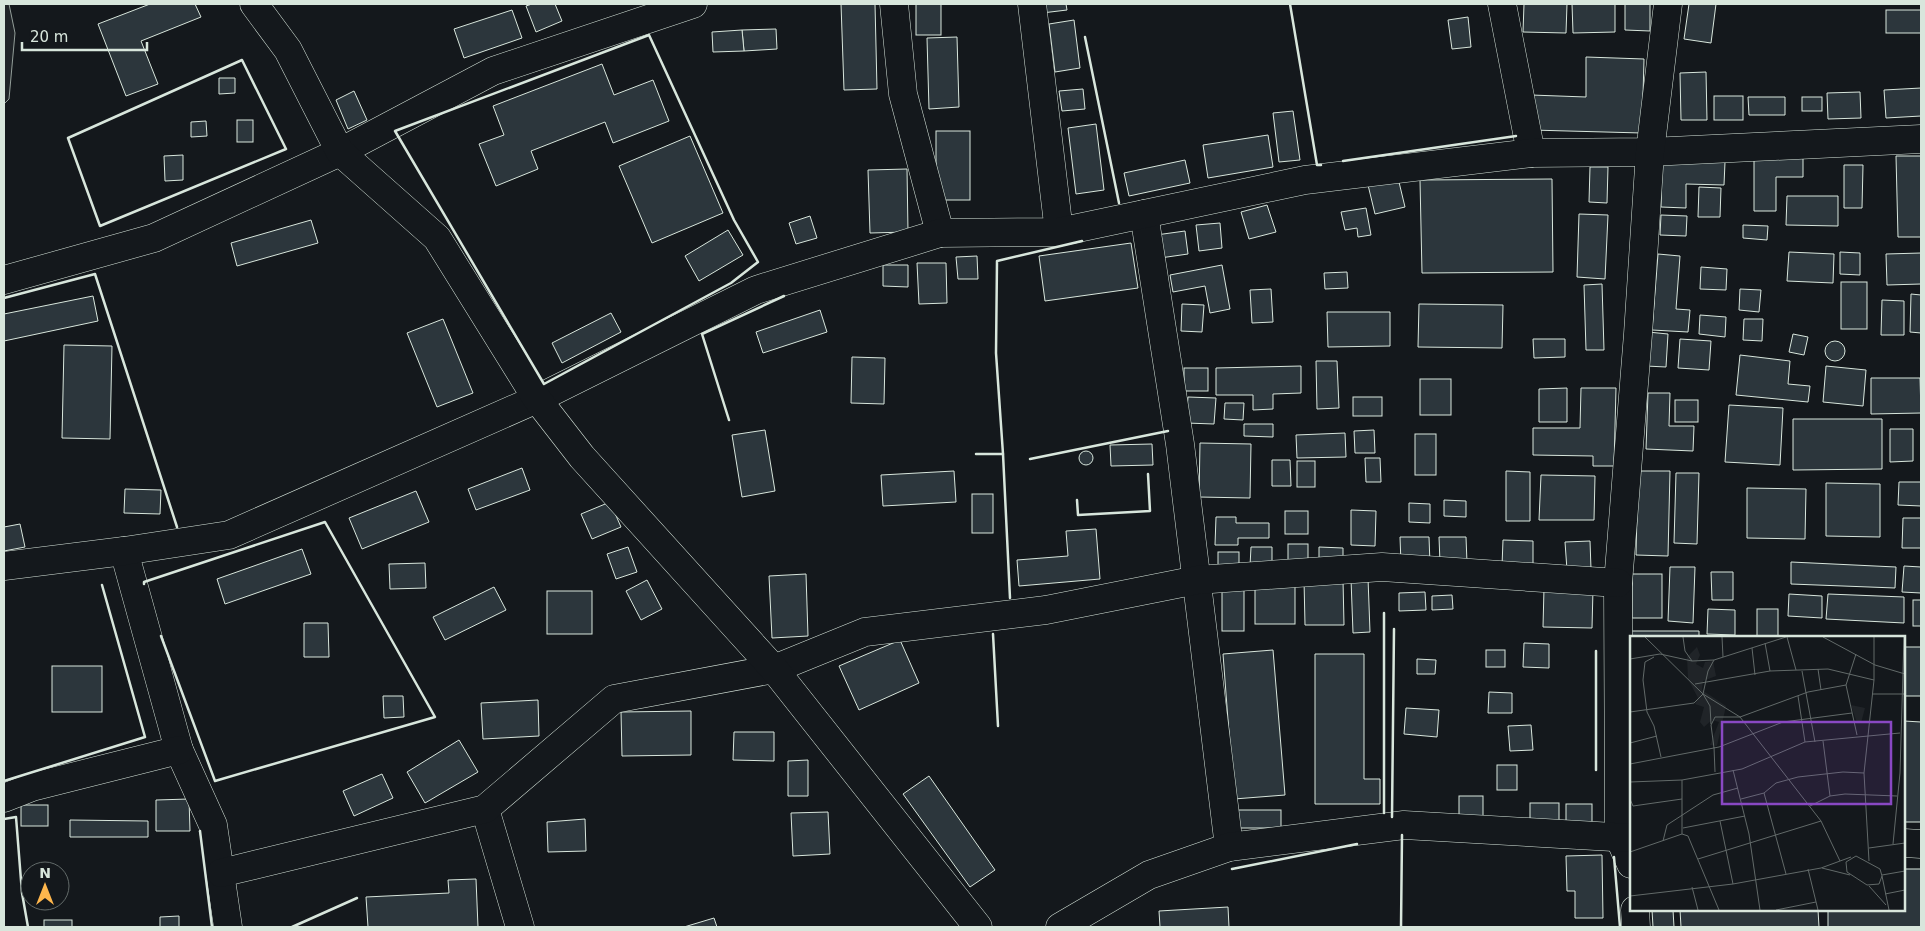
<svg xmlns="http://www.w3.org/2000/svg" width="1925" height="931" font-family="'DejaVu Sans',sans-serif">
<rect width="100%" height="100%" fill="#14181c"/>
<polygon fill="#202428" stroke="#939e99" points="4,4 9,4 15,33 9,99 4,104"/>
<g fill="#2c363c" stroke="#d8e6dc">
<polygon points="150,4 195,4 201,17 141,41 158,84 126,96 98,24"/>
<polygon points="532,4 555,4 562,21 536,32 526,6"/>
<polygon points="841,4 875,4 877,89 844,90"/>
<rect x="916" y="4" width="25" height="31"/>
<polygon points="1041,4 1066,4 1067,10 1042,13"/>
<polygon points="1524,4 1567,4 1566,33 1523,32"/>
<polygon points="1572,4 1615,4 1615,32 1573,33"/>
<polygon points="1625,4 1650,4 1650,31 1625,30"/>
<polygon points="1689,4 1716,4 1711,43 1684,39"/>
<polygon points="512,10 522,38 464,58 454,29"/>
<rect x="1886" y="10" width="35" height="23"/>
<polygon points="1468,17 1471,47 1452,49 1448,20"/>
<polygon points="1074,20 1080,68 1055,72 1049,24"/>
<polygon points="776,29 777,49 744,51 742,30"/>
<polygon points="742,30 744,51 713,52 712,32"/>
<polygon points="957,37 959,107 929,109 927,38"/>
<polygon points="1586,57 1644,59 1642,133 1531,130 1531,95 1586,97"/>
<polygon points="602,64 614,95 653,80 669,121 613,143 605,122 531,151 538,169 496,186 479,144 504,135 493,106"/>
<polygon points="1706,72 1707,120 1681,120 1680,73"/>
<polygon points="219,78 235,78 235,93 219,94"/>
<polygon points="1921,88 1921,116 1886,118 1884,90"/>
<polygon points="1083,89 1085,109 1062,111 1059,91"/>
<polygon points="354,91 367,120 348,129 336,100"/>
<polygon points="1860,92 1861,118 1828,119 1827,93"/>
<rect x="1714" y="96" width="29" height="24"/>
<polygon points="1748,97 1785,97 1785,115 1749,115"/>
<rect x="1802" y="97" width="20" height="14"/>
<polygon points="1293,111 1300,160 1279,162 1273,113"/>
<rect x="237" y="120" width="16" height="22"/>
<polygon points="206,121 207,136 191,137 191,122"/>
<polygon points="1096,124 1104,190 1076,194 1068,128"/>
<rect x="936" y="131" width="34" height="69"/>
<polygon points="1268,135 1273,167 1208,178 1203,145"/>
<polygon points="690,136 723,213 652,243 619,166"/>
<polygon points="183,155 183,180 165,181 164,156"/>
<polygon points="1754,156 1803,156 1803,177 1776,177 1776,211 1754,211"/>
<polygon points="1896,156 1921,156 1921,237 1898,237"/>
<polygon points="1185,160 1190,183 1129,196 1124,173"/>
<polygon points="1662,161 1725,162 1724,185 1686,184 1686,208 1661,207"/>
<polygon points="1844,165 1863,165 1862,208 1844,208"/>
<polygon points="1590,167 1608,167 1607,203 1589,202"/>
<polygon points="907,169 908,232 870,233 868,170"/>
<polygon points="1398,178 1405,207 1375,214 1368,185"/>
<polygon points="1552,179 1553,272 1422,273 1420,180"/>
<polygon points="1699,187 1721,188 1720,217 1698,217"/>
<polygon points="1787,196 1838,196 1838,226 1786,225"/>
<polygon points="1267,205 1276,232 1249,239 1241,212"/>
<polygon points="1366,208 1371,235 1358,237 1357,228 1345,230 1341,212"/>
<polygon points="1579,214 1608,215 1605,279 1577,277"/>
<polygon points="1661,215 1687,216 1686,236 1660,235"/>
<polygon points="810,216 817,238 796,244 789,223"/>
<polygon points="311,220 318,243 237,266 231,243"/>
<polygon points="1220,223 1222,248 1199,251 1196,225"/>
<polygon points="1743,225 1768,226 1767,240 1743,238"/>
<polygon points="728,230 743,255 699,281 685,256"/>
<polygon points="1185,231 1188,254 1160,258 1156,235"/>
<polygon points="1131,243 1138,288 1045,301 1039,256"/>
<polygon points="1789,252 1834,254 1833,283 1787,281"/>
<polygon points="1840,252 1860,253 1860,275 1840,274"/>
<polygon points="1921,253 1921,284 1887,285 1886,254"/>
<polygon points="1658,254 1680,256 1676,309 1690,310 1688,332 1652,330"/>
<polygon points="977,256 978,279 958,279 956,257"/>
<polygon points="917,263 946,263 947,303 919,304"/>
<polygon points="883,265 908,265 908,287 883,286"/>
<polygon points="1222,265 1230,309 1210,313 1205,286 1173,292 1170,275"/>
<polygon points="1701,267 1727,269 1726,290 1700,289"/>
<polygon points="1347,272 1348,288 1325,289 1324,273"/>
<rect x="1841" y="282" width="26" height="47"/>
<polygon points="1602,284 1604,350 1586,350 1584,285"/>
<polygon points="1271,289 1273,322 1252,323 1250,290"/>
<polygon points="1740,289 1761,290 1759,312 1739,310"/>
<polygon points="1911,294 1921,295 1921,333 1910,332"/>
<polygon points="93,296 98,321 4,341 4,314"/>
<polygon points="1882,300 1904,301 1904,335 1881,335"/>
<polygon points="1182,304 1204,305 1202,332 1181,331"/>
<polygon points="1419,304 1503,305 1502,348 1418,347"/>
<polygon points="820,310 827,332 763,353 756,332"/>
<polygon points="1327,312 1390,312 1390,346 1328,347"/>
<polygon points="611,313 621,332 562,363 552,343"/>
<polygon points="1700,315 1726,317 1725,337 1699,334"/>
<polygon points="443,319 473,393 437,407 407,333"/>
<polygon points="1744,319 1763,319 1762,341 1743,340"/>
<polygon points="1648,332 1668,334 1666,367 1646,366"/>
<polygon points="1793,334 1808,337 1804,355 1789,352"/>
<polygon points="1533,339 1565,339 1565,357 1534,358"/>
<polygon points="1680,339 1711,341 1709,370 1678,368"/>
<circle cx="1835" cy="351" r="10"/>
<polygon points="64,345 112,346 110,439 62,438"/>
<polygon points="1740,355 1790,361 1788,384 1810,386 1808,402 1736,395"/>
<polygon points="852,357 885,358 884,404 851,403"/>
<polygon points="1316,361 1337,361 1339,408 1317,409"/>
<polygon points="1301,366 1301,393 1273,394 1273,409 1253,410 1253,395 1216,395 1216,368"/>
<polygon points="1826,366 1866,370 1863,406 1823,402"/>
<rect x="1184" y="368" width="24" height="23"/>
<polygon points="1871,378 1920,378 1921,413 1871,414"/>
<rect x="1420" y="379" width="31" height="36"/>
<polygon points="1567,388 1567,422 1539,422 1539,389"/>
<polygon points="1581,388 1616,388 1614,466 1593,466 1593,456 1533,455 1533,428 1580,428"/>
<polygon points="1648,393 1670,393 1669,426 1694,426 1693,451 1646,449"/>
<polygon points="1188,397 1216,398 1214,424 1186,423"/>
<rect x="1353" y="397" width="29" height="19"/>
<rect x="1675" y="400" width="23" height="22"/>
<polygon points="1225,403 1244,403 1243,420 1224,419"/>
<polygon points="1729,405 1783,408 1780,465 1725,462"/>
<polygon points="1793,419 1882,419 1882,469 1793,470"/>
<polygon points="1244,424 1273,424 1273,437 1244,436"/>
<polygon points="1890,429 1913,429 1913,461 1890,462"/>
<polygon points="765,430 775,491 742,497 732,435"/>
<polygon points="1374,430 1375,453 1355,453 1354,431"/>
<polygon points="1345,433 1346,457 1297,458 1296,435"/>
<rect x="1415" y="434" width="21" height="41"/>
<polygon points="1200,443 1251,444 1250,498 1199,497"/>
<polygon points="1152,444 1153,465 1111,466 1110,445"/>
<circle cx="1086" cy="458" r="7"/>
<polygon points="1365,458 1380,458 1381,482 1366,482"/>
<polygon points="1272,460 1290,460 1291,486 1272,486"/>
<rect x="1297" y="461" width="18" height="26"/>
<polygon points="522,468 530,490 476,510 468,489"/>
<polygon points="954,471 956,502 883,506 881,475"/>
<polygon points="1506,471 1530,472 1530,521 1506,521"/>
<polygon points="1638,471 1670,471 1668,556 1636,555"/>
<polygon points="1676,473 1699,473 1697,544 1674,543"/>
<polygon points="1541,475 1595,476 1594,520 1539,520"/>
<polygon points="1899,482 1921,482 1921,506 1898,505"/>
<polygon points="1826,483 1880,484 1880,537 1826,536"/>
<polygon points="1747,488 1806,489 1805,539 1747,538"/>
<polygon points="125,489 161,490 160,514 124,513"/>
<polygon points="416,491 429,522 362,549 349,518"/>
<rect x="972" y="494" width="21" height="39"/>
<polygon points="1444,500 1466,501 1466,517 1444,516"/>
<polygon points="610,502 621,527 592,539 581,514"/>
<polygon points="1409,503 1430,504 1430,523 1409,522"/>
<polygon points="1351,510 1376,511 1375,546 1351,545"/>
<rect x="1285" y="511" width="23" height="23"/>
<polygon points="1216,517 1236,517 1236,523 1269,523 1269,538 1238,538 1238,545 1215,545"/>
<polygon points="1903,518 1921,518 1921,548 1902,548"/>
<polygon points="20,524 25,547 4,551 4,527"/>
<polygon points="1096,529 1100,579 1019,586 1017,560 1068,556 1066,531"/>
<polygon points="1400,537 1429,537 1430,564 1401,564"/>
<polygon points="1439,537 1466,537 1467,563 1440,563"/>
<polygon points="1503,540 1533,541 1533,567 1502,566"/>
<polygon points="1590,541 1591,569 1567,570 1565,542"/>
<rect x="1288" y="544" width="20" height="22"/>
<polygon points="628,547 637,572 616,579 607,554"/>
<polygon points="1251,547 1272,547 1272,566 1250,566"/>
<polygon points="1319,547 1343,548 1343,565 1319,564"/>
<polygon points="302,549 311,574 225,604 217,579"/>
<rect x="1218" y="552" width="21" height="15"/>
<polygon points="1791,562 1896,567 1895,588 1791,584"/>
<polygon points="425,563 426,588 390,589 389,564"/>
<polygon points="1904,566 1921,567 1921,593 1902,592"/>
<polygon points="1670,567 1695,567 1693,623 1668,621"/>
<polygon points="1711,572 1733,572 1733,600 1712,600"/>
<polygon points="806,574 808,636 772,638 769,576"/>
<rect x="1632" y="574" width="30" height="44"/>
<polygon points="1368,578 1370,632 1353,633 1351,579"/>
<rect x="1255" y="579" width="40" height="45"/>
<polygon points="647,580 662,609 641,620 626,591"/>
<polygon points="1304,580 1343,580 1344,625 1305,625"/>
<polygon points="494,587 506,610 445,640 433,617"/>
<rect x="1222" y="587" width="22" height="44"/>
<polygon points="1544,588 1593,589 1592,628 1543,627"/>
<rect x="547" y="591" width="45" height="43"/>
<polygon points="1425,592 1426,610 1399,611 1399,593"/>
<polygon points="1789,594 1822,596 1822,618 1788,616"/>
<polygon points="1828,594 1904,597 1904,623 1826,619"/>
<polygon points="1452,595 1453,609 1432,610 1432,596"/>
<rect x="1913" y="600" width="8" height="26"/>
<polygon points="1708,609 1735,610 1735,635 1707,634"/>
<rect x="1757" y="609" width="21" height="28"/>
<polygon points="304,623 328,623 329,657 304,657"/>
<polygon points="1628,631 1699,631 1699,637 1631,637"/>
<polygon points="900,640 919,683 859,710 839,666"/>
<polygon points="1524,643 1549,644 1549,668 1523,667"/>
<rect x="1904" y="647" width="17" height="49"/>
<polygon points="1273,650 1285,795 1234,799 1223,654"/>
<rect x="1486" y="650" width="19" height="17"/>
<polygon points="1315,654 1364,654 1364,779 1380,779 1380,804 1315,804"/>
<polygon points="1417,659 1436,660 1435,674 1417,674"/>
<rect x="52" y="666" width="50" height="46"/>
<polygon points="1489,692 1512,693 1512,713 1488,713"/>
<polygon points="383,696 403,696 404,717 384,718"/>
<polygon points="538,700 539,736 483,739 481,703"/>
<polygon points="1406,708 1439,710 1437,737 1404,734"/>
<polygon points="691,711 691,755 622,756 621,712"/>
<polygon points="1904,721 1921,722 1921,822 1904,822"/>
<polygon points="1531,725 1533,750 1510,751 1508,726"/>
<polygon points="734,732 774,732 774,761 733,760"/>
<polygon points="459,740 478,772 425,803 407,772"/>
<polygon points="808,760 808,796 788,796 788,761"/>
<rect x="1497" y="765" width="20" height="25"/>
<polygon points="382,774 393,798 354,816 343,791"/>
<polygon points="929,776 995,870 970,887 903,794"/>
<rect x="1459" y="796" width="24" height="21"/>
<polygon points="189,799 190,831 156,831 156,800"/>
<rect x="1530" y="803" width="29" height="19"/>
<rect x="1566" y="804" width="26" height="18"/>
<rect x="21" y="805" width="27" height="21"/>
<rect x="1237" y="810" width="44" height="18"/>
<polygon points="828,812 830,854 793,856 791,813"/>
<polygon points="585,819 586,851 548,852 547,822"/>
<polygon points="70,820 148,821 148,837 70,837"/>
<polygon points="1602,855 1603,918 1575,918 1575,891 1567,891 1566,856"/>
<polygon points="1904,869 1921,869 1921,927 1828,927 1828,910 1904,910"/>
<polygon points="476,879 478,927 368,927 366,897 449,893 448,880"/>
<polygon points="1228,907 1229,927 1160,927 1159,911"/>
<polygon points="1652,910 1673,910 1674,927 1653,927"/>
<polygon points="1680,910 1818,910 1819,927 1681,927"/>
<polygon points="179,916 179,927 160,927 160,917"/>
<polygon points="714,918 717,927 684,927"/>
<rect x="44" y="920" width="28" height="7"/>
</g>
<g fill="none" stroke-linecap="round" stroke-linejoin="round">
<g stroke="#d8e6dc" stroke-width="29">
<g id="street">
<polyline points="894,4 903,94 940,233"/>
<polyline points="1032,4 1059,232"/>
<polyline points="1502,4 1531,153"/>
<polyline points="1144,214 1180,444 1229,847"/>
<polyline points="4,280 154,238 340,152 493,71 693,4"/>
<polyline points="124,551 179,750 213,825 228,927"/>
<polyline points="4,566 124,551 229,535 537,399 756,290 940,233 1059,232 1305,180 1531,153 1650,152 1921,139"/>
<polyline points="4,798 32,787 179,750"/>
<polyline points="485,809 520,927"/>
<polyline points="1904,843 1921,844"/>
<polyline points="1631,864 1619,837 1618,583 1638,334 1650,152 1668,4"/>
<polyline points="221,873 485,809 614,699 774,669 865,632 1046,610 1197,580 1382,567 1618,583"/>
<polyline points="1635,910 1636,927"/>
<polyline points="1060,927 1149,875 1229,847 1404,825 1631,838"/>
</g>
</g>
<g stroke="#d8e6dc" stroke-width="29">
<polyline id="secondary" points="254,4 288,50 340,152 437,238 537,399 582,457 774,669 978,927"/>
</g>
<use href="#street" stroke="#14181c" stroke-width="28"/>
<use href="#secondary" stroke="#14181c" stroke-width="28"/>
<g stroke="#d8e6dc" stroke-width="2.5">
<polyline points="1290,4 1317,165 1321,165"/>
<polygon points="649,35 734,220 758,262 731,283 544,384 395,131"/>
<polyline points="1085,37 1119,203"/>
<polygon points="242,60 286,149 100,226 68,138"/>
<polyline points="1343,161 1516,136"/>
<polyline points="4,298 95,274 177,527"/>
<polyline points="729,420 702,334 784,296"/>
<polyline points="976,454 1003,454 1010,598"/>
<polyline points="1003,454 996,353 997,261 1082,241"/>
<polyline points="1030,459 1168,431"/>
<polyline points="1077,500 1078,515 1150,511 1148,474"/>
<polyline points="144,584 144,582 325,522 435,717 215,781 161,636"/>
<polyline points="1384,613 1384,813"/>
<polyline points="993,634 998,726"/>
<polyline points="1596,651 1596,770"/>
<polyline points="4,781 145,737 102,585"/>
<polyline points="1392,817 1394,629"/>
<polyline points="4,819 16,817 22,893 28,927"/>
<polyline points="200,831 212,927"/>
<polyline points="1614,857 1620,927"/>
<polyline points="1232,869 1357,844"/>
<polyline points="292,927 357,898"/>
<polyline points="1401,927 1402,835"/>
</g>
</g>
<g transform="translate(1630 636)">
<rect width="275" height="275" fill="#14181c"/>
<path d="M 67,11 L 70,19 L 66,28 L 73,32 L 75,26 L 83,25 L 86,40 L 73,45 L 72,54 L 96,70 L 87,110 L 80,109 L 89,86 L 82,84 L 74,91 L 70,86 L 74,71 L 65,68 L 68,62 L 58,43 L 57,21 ZM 221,69 L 235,72 L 231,87 L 227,87 Z" fill="#202428"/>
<path fill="none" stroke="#626a69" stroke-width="1" d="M 15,1 L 73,58 L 110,81 L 191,185 L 210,225M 53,1 L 55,15 L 62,25M 92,1 L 93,21M 157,1 L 166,34M 193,1 L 245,29 L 275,38M 135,7 L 140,35M 122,12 L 125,39M 226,18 L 216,49 L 227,99M 24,21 L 15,26 L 13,44 L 17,76 L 24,90 L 31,121M 0,23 L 30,18 L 62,25 L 84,24 L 156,1M 188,33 L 191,54M 172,35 L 185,106M 65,48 L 140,35 L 198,33 L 244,44M 242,58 L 275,58M 168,60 L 175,106M 0,76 L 64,67 L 73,58M 81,88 L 80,70 L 73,58 L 78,35 L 84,24M 193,105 L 200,160M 0,107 L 27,100M 84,111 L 85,136M 84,112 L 81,89 L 85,81 L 110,81 L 178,56 L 216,49M 0,128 L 89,111 L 153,86 L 222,77M 103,134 L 119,198 L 130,274M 0,146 L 52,144 L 112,133 L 175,106 L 270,97M 134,157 L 156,238M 0,163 L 3,170 L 52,163M 111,163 L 134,157 L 146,147 L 168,141 L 213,136 L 234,137M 180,170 L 200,160 L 215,158 L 267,160M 90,185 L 103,248M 53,192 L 115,180M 52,198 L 58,200 L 89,274M 33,205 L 37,189 L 83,159 L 108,152M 263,208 L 270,137 L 274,1M 239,212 L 275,207M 0,216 L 52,198 L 52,144M 226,220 L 250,233 L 252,240 L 249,248 L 237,249 L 217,236 L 216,226 ZM 68,223 L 191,185M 239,225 L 234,137 L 244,44 L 244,1M 192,232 L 220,239M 178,233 L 188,274M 252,239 L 275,235M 252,240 L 259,274M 239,250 L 256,269M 62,251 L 68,274M 255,258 L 275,254M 0,260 L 103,248 L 191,232 L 221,221M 146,274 L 186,266"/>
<path fill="#8948c3" fill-opacity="0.15" stroke="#8948c3" stroke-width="2.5" d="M 92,86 L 261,86 L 261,168 L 92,168 Z"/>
<rect width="275" height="275" fill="none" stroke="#d8e6dc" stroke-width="2.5"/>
</g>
<rect width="1925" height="931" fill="none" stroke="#d8e6dc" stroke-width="10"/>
<g transform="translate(45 886)"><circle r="24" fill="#14181c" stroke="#626a69"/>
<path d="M0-4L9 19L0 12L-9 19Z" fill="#ffb74d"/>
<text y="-8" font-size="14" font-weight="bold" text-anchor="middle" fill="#d8e6dc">N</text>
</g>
<path d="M22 42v8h125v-8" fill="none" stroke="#d8e6dc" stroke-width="2.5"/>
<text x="30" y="42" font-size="15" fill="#d8e6dc" stroke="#14181c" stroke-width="4" paint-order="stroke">20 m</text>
</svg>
